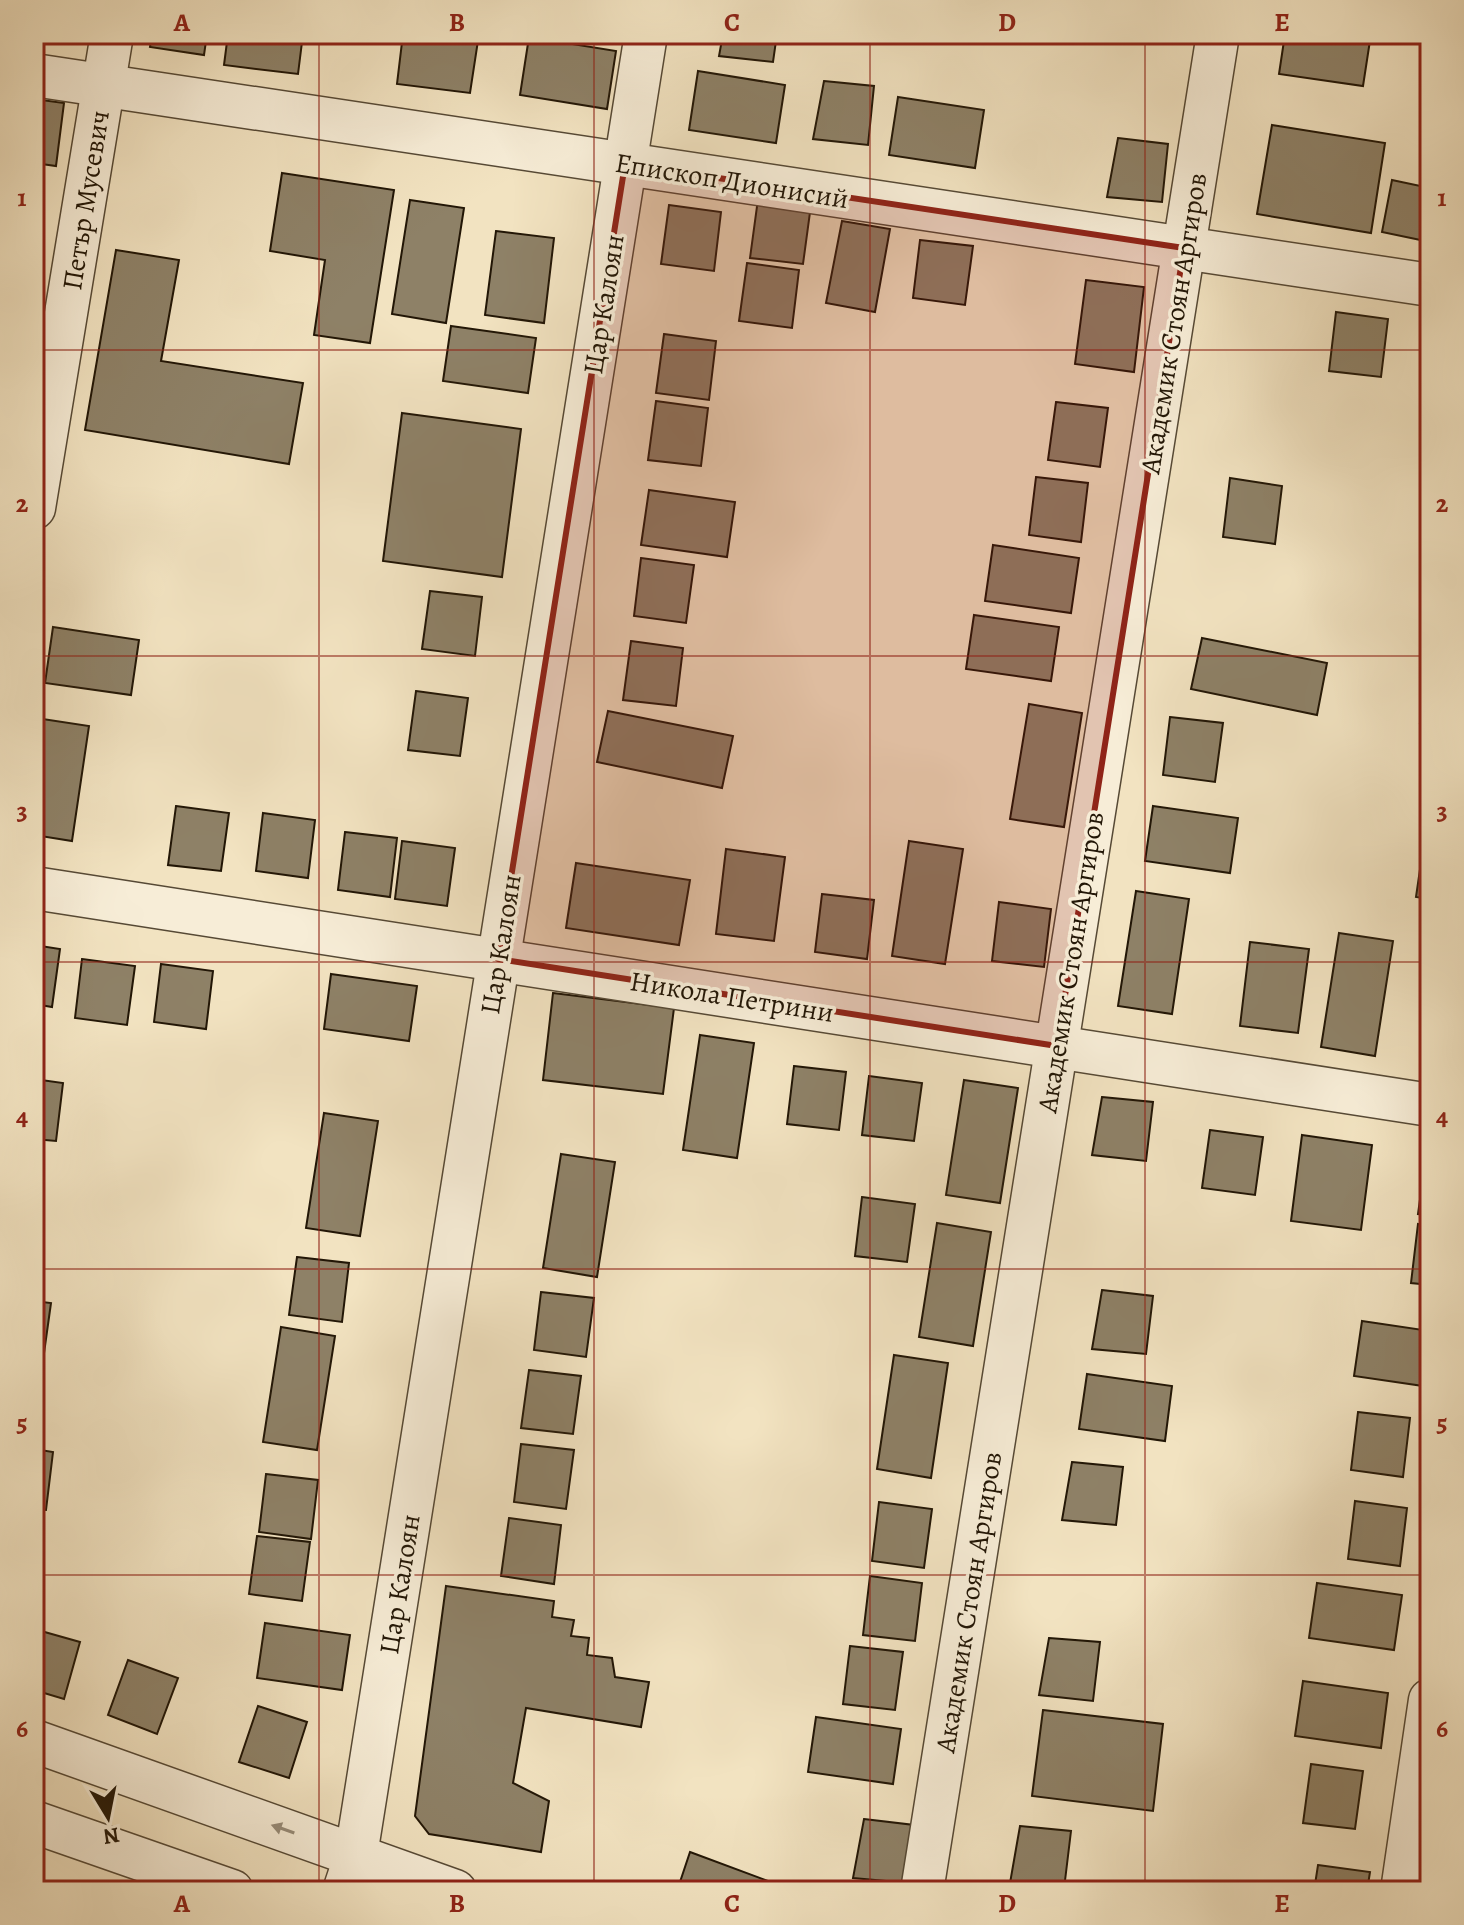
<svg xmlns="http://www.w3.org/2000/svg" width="1464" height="1925" font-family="Alegreya,serif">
<rect width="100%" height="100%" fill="#f2e3c1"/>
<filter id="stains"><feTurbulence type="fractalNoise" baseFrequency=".0025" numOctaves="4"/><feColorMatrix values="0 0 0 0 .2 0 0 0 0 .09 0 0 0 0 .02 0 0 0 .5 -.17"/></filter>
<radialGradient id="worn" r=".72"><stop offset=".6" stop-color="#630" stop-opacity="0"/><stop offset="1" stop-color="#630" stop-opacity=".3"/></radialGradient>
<g fill="#8e8167" stroke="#221606" stroke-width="2">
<polygon points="152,34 207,34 204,55 150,47"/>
<polygon points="228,34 303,34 298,74 224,65"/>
<polygon points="403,34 479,34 470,93 397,84"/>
<polygon points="723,34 777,34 773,62 719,56"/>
<polygon points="1285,34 1371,34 1363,86 1279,74"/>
<polygon points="529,37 616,51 607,109 520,95"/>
<polygon points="698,71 785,85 776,143 689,130"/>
<polygon points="824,81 874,86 868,145 813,139"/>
<polygon points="898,97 984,110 975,168 889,155"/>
<polygon points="34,99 64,103 56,166 34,163"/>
<polygon points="1272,125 1385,143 1371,233 1257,214"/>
<polygon points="1118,138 1168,144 1162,202 1107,197"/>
<polygon points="282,173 394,190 370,343 314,335 325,260 270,251"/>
<polygon points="1392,180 1430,188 1430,242 1382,232"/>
<polygon points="758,199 811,205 803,264 750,258"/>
<polygon points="410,200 464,208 446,323 392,314"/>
<polygon points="669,205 721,212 714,271 661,264"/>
<polygon points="842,221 890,229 875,312 826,303"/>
<polygon points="496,231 554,238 544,323 485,315"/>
<polygon points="920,240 973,246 965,305 913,298"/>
<polygon points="116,250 179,260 161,361 303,383 289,464 85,430"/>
<polygon points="747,263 799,270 792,328 739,321"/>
<polygon points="1086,280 1144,287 1134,372 1075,364"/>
<polygon points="1336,312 1388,319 1381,377 1329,371"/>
<polygon points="451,326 536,338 528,393 443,381"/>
<polygon points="664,334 716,341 709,400 656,393"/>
<polygon points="656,401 708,408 701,466 648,460"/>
<polygon points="1056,402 1108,408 1100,467 1048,460"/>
<polygon points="402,413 521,429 502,577 383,561"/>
<polygon points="1036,477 1088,483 1081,542 1029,535"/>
<polygon points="1230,478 1282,486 1275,544 1223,537"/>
<polygon points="649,490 735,502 727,557 641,545"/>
<polygon points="993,545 1079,558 1071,613 985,601"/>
<polygon points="641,558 694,565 686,623 634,616"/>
<polygon points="430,591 482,597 475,656 422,649"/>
<polygon points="974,615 1059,627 1051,681 966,669"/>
<polygon points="53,627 139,640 131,695 45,683"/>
<polygon points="1202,638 1327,663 1317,715 1191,689"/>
<polygon points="631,641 683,648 676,706 623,700"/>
<polygon points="1428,667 1430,668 1430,724 1420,723"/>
<polygon points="416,691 468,698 460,756 408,750"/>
<polygon points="1029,704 1082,713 1064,827 1010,819"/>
<polygon points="608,711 733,736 722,788 597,762"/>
<polygon points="1170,717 1223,723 1215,782 1163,775"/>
<polygon points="36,718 89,726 72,841 34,835 34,728"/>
<polygon points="176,806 229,813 221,871 168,865"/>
<polygon points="1153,806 1238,818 1230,873 1145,861"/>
<polygon points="263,813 315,820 308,878 256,871"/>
<polygon points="345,832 397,838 390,897 338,890"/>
<polygon points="402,841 455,848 447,906 395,899"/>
<polygon points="909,841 963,849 945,964 892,956"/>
<polygon points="1424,842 1430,842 1430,899 1416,897"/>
<polygon points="726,849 785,857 774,941 716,934"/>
<polygon points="576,863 690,880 679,945 566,928"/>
<polygon points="1136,891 1189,899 1172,1014 1118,1006"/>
<polygon points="822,894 874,900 867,959 815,952"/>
<polygon points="999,902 1051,909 1044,967 992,961"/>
<polygon points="1339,933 1393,941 1375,1056 1321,1047"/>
<polygon points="1250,942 1309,949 1298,1033 1240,1026"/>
<polygon points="34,945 60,949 52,1007 34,1004"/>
<polygon points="82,959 135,966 127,1025 75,1018"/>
<polygon points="161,964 213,971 206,1029 154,1022"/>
<polygon points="331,974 417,986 409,1041 324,1029"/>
<polygon points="553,993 674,1008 663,1094 543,1080"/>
<polygon points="700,1035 754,1043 737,1158 683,1150"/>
<polygon points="794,1066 846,1072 839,1130 787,1124"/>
<polygon points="869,1076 922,1083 914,1141 862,1135"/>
<polygon points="34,1079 63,1083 56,1141 34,1139"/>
<polygon points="964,1080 1018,1088 1000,1203 946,1195"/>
<polygon points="1102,1097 1153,1102 1146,1161 1092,1155"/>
<polygon points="324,1113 378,1121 360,1236 306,1228"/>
<polygon points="1210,1130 1263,1137 1255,1195 1202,1188"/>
<polygon points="1302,1135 1372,1145 1361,1230 1291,1221"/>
<polygon points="561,1154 615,1162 597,1277 543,1268"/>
<polygon points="1426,1156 1430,1156 1430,1215 1418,1214"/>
<polygon points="862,1197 915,1204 907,1262 855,1256"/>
<polygon points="937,1223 991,1232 973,1346 919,1337"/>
<polygon points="1418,1224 1430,1226 1430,1285 1411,1283"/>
<polygon points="297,1257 349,1263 342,1322 289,1315"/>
<polygon points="1102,1290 1153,1296 1146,1354 1092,1349"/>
<polygon points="541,1292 594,1298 586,1357 534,1350"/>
<polygon points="34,1301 51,1303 39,1389 34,1388"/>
<polygon points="1362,1321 1430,1331 1430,1387 1354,1376"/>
<polygon points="281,1327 335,1336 317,1450 263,1442"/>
<polygon points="894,1355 948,1363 931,1478 877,1469"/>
<polygon points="529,1370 581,1376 573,1434 521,1428"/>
<polygon points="1087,1374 1172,1386 1165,1441 1079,1429"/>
<polygon points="1358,1412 1410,1418 1403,1477 1351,1470"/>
<polygon points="521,1444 574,1450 566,1509 514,1502"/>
<polygon points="34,1449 53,1452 46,1510 34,1509"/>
<polygon points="1072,1462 1123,1467 1116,1525 1062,1520"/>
<polygon points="266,1474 318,1480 311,1539 259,1532"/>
<polygon points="1355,1501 1407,1508 1400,1566 1348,1559"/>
<polygon points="879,1502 932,1509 924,1568 872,1561"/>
<polygon points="509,1518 561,1525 554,1584 501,1576"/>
<polygon points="257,1536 310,1542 302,1601 249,1594"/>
<polygon points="870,1576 922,1583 915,1641 863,1635"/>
<polygon points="1317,1583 1402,1595 1394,1650 1309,1638"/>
<polygon points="446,1586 554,1601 552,1617 574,1620 571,1636 589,1638 587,1655 612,1658 615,1677 649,1682 641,1727 526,1708 513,1783 549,1801 541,1852 429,1834 415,1816"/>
<polygon points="265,1623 350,1635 342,1690 257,1678"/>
<polygon points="34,1629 80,1642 64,1699 34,1690"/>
<polygon points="1049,1638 1100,1642 1093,1701 1039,1695"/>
<polygon points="850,1646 903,1652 895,1710 843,1704"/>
<polygon points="128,1660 178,1678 157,1734 108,1715"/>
<polygon points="1303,1681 1388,1693 1381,1748 1295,1736"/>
<polygon points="258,1706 307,1722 289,1778 239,1762"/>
<polygon points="1043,1710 1163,1724 1153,1811 1032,1796"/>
<polygon points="816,1717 901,1729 893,1784 808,1772"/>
<polygon points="1311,1764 1363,1771 1355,1829 1303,1823"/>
<polygon points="864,1819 914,1825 908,1883 853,1878"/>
<polygon points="1020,1826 1071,1831 1064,1889 1010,1883"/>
<polygon points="690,1852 795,1891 677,1891"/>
<polygon points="1318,1865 1370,1872 1367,1891 1314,1891"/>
</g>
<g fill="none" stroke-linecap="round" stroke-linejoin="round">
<g stroke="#564935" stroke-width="45">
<g id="minor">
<polyline points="34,75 1430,285"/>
<polyline points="34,508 112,34"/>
<polyline points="34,888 1430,1105"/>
<polyline points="34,1741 455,1891"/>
<polyline points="34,1822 232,1891"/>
<polyline points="344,1891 356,1855 646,34"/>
<polyline points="922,1891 1218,34"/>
<polyline points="1402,1891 1430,1700"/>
</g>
</g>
<polyline stroke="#221606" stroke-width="5" stroke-dasharray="6 4" stroke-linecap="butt" points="34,1880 64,1891"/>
<use href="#minor" stroke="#f7edd7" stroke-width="42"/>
</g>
<defs><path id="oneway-solid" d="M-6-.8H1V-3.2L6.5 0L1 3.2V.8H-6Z" transform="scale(2)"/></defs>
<use fill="#978c79" href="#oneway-solid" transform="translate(283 1829) rotate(-161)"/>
<path fill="#8f2418" fill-opacity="0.2" stroke="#8f2418" stroke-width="6" stroke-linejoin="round" d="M 625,164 L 1184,248 L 1057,1046 L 498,959 Z"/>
<path fill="none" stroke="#8f2418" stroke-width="2" stroke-opacity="0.55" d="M 319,34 L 319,1891M 594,34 L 594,1891M 870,34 L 870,1891M 1145,34 L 1145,1891M 34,350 L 1430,350M 34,656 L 1430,656M 34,962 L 1430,962M 34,1269 L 1430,1269M 34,1575 L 1430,1575"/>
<g text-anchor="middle" stroke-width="7" stroke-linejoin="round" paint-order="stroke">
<g font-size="28" fill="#221606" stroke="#f7edd7">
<text transform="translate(732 180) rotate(9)" y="10">Епископ Дионисий</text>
<text transform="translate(85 200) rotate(-81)" y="10">Петър Мусевич</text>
<text transform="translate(603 304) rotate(-81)" y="10">Цар Калоян</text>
<text transform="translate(1173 323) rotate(-81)" y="10">Академик Стоян Аргиров</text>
<text transform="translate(500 944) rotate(-81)" y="10">Цар Калоян</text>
<text transform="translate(1070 962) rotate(-81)" y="10">Академик Стоян Аргиров</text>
<text transform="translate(732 996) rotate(9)" y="10">Никола Петрини</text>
<text transform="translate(399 1584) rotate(-81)" y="10">Цар Калоян</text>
<text transform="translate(968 1602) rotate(-81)" y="10">Академик Стоян Аргиров</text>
</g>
</g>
<rect width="1464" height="1925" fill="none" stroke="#f2e3c1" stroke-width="88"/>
<g transform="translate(108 1817) rotate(170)" stroke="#f7edd7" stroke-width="6" paint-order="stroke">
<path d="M0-6L14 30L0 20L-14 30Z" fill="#221606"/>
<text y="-12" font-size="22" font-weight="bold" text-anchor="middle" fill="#221606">N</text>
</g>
<rect x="44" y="44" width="1376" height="1837" fill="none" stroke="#8f2418" stroke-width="3"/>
<g font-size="26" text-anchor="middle" font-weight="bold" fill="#8f2418">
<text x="182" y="31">A</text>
<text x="457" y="31">B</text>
<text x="732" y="31">C</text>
<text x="1007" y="31">D</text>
<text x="1282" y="31">E</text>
<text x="22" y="206">1</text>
<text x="1442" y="206">1</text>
<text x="22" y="512">2</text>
<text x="1442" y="512">2</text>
<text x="22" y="819">3</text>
<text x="1442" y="819">3</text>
<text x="22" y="1125">4</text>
<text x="1442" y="1125">4</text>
<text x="22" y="1431">5</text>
<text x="1442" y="1431">5</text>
<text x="22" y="1737">6</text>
<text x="1442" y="1737">6</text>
<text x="182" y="1912">A</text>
<text x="457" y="1912">B</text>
<text x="732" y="1912">C</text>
<text x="1007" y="1912">D</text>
<text x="1282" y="1912">E</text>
</g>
<rect width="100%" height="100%" filter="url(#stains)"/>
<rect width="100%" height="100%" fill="url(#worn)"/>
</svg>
